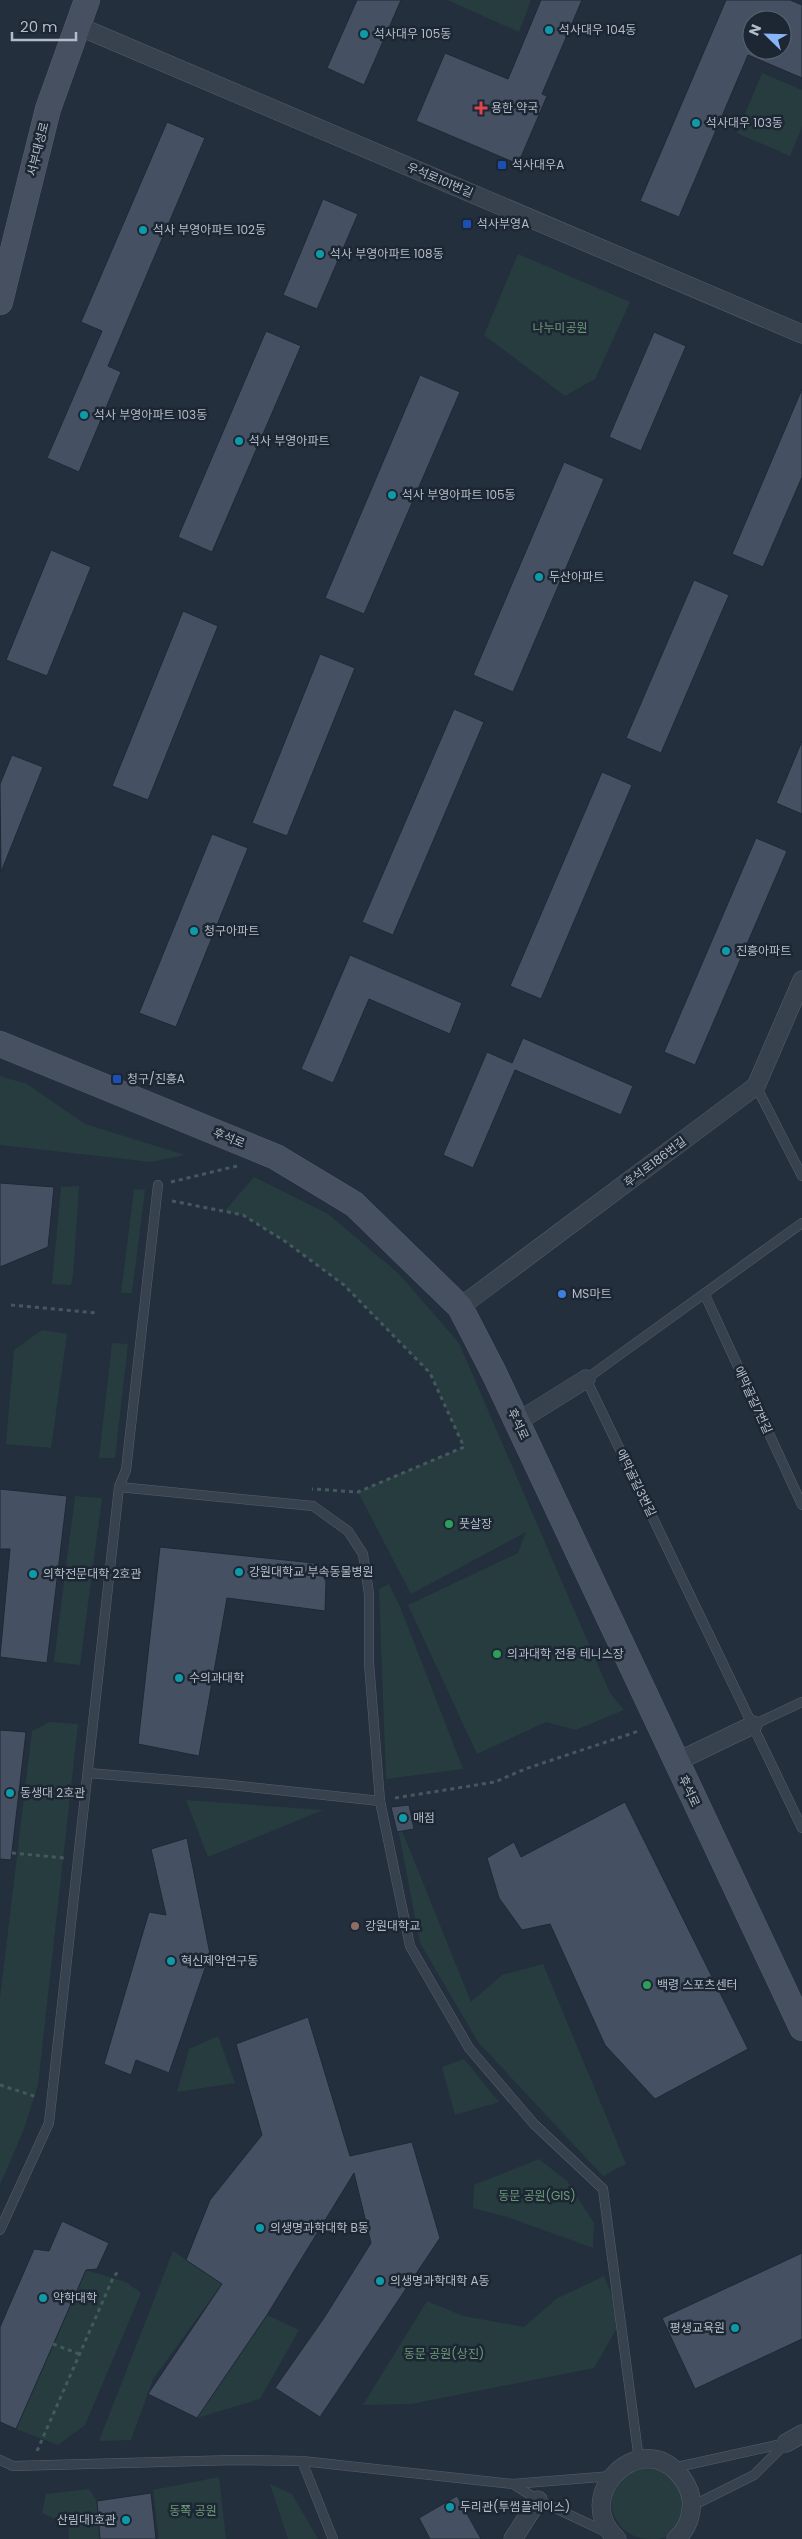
<svg xmlns="http://www.w3.org/2000/svg" width="802" height="2539" font-family="Poppins,'Noto Sans KR',sans-serif">
<rect width="100%" height="100%" fill="#242f3e"/>
<g fill="#263c3f">
<polygon points="447,0 531,0 519,32"/>
<polygon points="762,73 802,90 802,127 790,156 737,133"/>
<polygon points="518,254 630,302 595,379 565,396 484,335"/>
<polygon points="0,1076 27,1084 85,1124 185,1155 151,1162 0,1145"/>
<polygon points="254,1177 328,1214 398,1273 459,1343 610,1693 624,1710 576,1730 546,1722 477,1754 408,1605 518,1553 526,1532 411,1594 358,1492 464,1447 430,1373 344,1285 286,1242 243,1215 225,1211"/>
<polygon points="79,1186 73,1276 71,1285 52,1284 61,1187"/>
<polygon points="134,1189 145,1190 132,1293 121,1293"/>
<polygon points="42,1330 67,1334 51,1448 6,1444 14,1350"/>
<polygon points="112,1343 128,1344 115,1458 99,1458"/>
<polygon points="75,1496 102,1498 80,1665 54,1662"/>
<polygon points="389,1584 401,1609 463,1769 386,1779 379,1589"/>
<polygon points="50,1722 78,1724 38,2085 24,2129 0,2185 0,1998 32,1731"/>
<polygon points="186,1800 323,1810 208,1857"/>
<polygon points="395,1813 471,2002 502,1975 543,1964 626,2164 603,2176 478,2042 420,1943"/>
<polygon points="218,2036 235,2083 177,2092 189,2049"/>
<polygon points="464,2059 499,2102 455,2115 442,2067"/>
<polygon points="539,2159 567,2181 594,2223 593,2248 510,2218 473,2208 474,2185"/>
<polygon points="173,2251 222,2284 153,2379 131,2440 99,2441"/>
<polygon points="86,2270 126,2282 141,2293 85,2425 58,2445 16,2429"/>
<polygon points="604,2276 622,2319 594,2368 411,2404 363,2405 427,2301 463,2316 524,2327 556,2299"/>
<polygon points="267,2315 299,2330 260,2399 197,2418"/>
<path d="M 651,2465 L 675,2475 L 686,2511 C 682,2518 678,2528 672,2533 C 665,2539 659,2539 650,2539 C 610,2539 598,2487 629,2472 C 635,2469 644,2467 651,2465 Z"/>
<polygon points="219,2477 226,2539 159,2539 153,2490"/>
<polygon points="270,2484 292,2494 318,2539 288,2539"/>
<polygon points="89,2489 97,2501 100,2539 69,2539 68,2525 42,2513 46,2494"/>
</g>
<g fill="#455162" stroke="#1f2835" fill-rule="evenodd">
<polygon points="357,0 401,0 364,85 327,68"/>
<polygon points="541,0 582,0 542,94 547,96 518,164 416,121 445,53 508,79"/>
<path d="M 726,0 L 790,0 L 802,5 L 802,78 L 748,55 L 679,217 L 640,201 ZM 752,20 L 782,20 L 782,50 L 752,50 Z"/>
<polygon points="167,122 205,138 108,366 121,372 79,472 47,458 102,331 81,322"/>
<polygon points="323,199 358,214 317,309 283,295"/>
<polygon points="266,331 301,346 212,552 178,537"/>
<polygon points="654,332 686,346 641,451 609,437"/>
<polygon points="420,375 460,392 364,614 325,598"/>
<polygon points="802,389 802,477 763,567 732,554"/>
<polygon points="564,462 604,479 513,692 473,675"/>
<polygon points="51,550 91,567 47,676 6,660"/>
<polygon points="694,580 729,595 661,753 626,738"/>
<polygon points="183,611 218,626 148,800 112,786"/>
<polygon points="320,654 355,668 287,836 252,823"/>
<polygon points="454,709 484,722 393,935 362,922"/>
<polygon points="802,741 802,814 776,803"/>
<polygon points="12,755 43,767 1,872 0,784"/>
<polygon points="602,772 632,785 541,999 510,986"/>
<polygon points="212,834 248,848 176,1027 139,1013"/>
<polygon points="756,838 787,851 695,1065 664,1052"/>
<polygon points="350,955 462,1003 450,1034 369,999 333,1083 301,1069"/>
<polygon points="523,1038 633,1086 621,1115 515,1070 473,1168 443,1155 487,1052 512,1063"/>
<polygon points="0,1183 54,1187 48,1247 0,1267"/>
<polygon points="0,1489 67,1496 47,1663 0,1657 10,1549 0,1549"/>
<polygon points="160,1547 314,1563 326,1581 325,1611 227,1598 199,1756 138,1744"/>
<polygon points="0,1730 26,1732 11,1860 0,1859"/>
<polygon points="625,1802 748,2049 655,2099 605,2045 550,1924 522,1930 499,1898 487,1858 514,1842 521,1857"/>
<polygon points="409,1805 414,1829 397,1832 391,1807"/>
<polygon points="187,1838 210,1954 169,2073 136,2060 131,2075 104,2064 149,1912 166,1915 151,1849"/>
<polygon points="308,2017 350,2156 412,2142 440,2238 320,2417 275,2388 324,2318 371,2243 354,2173 267,2315 197,2418 148,2394 222,2284 186,2260 210,2200 262,2135 236,2044"/>
<polygon points="62,2221 109,2243 97,2269 86,2270 16,2429 0,2422 0,2327 34,2249 49,2251"/>
<polygon points="802,2253 802,2339 695,2389 662,2318"/>
<polygon points="151,2493 156,2539 100,2539 97,2501"/>
<polygon points="457,2496 481,2539 430,2539 419,2518"/>
</g>
<g fill="none" stroke-linecap="round" stroke-linejoin="round">
<g stroke="#565f6c" stroke-width="10">
<g id="lane">
<polyline points="756,1086 802,1176"/>
<polyline points="802,1223 586,1379 802,1828"/>
<polyline points="705,1295 802,1505"/>
<polyline points="119,1487 313,1506 348,1531 363,1554 369,1594 369,1663 380,1801"/>
<polyline points="753,1725 802,1702"/>
<polyline points="88,1773 221,1784 380,1801 410,1946 469,2048 534,2124 603,2189 639,2460"/>
<polyline points="0,2230 49,2123 119,1487 126,1470 158,1185"/>
<polyline points="0,2460 13,2466 235,2460 302,2461 513,2484 612,2476"/>
<polyline points="302,2461 333,2539"/>
<polyline points="673,2468 786,2443"/>
<polyline points="513,2484 538,2500 608,2533"/>
<polyline points="692,2506 754,2475 786,2443"/>
</g>
</g>
<g stroke="#565f6c" stroke-width="19">
<g id="street">
<polyline points="78,26 802,334"/>
<polyline points="460,1307 756,1086 802,980"/>
<polyline points="517,1422 586,1379"/>
<polyline points="676,1762 753,1725"/>
<polyline points="786,2443 802,2434"/>
<polyline points="513,2539 538,2500"/>
<path d="M 617,2539 C 571,2498 636,2431 676,2471 C 684,2479 689,2487 691,2498 C 693,2513 688,2529 676,2539"/>
</g>
</g>
<g stroke="#565f6c" stroke-width="26">
<g id="secondary">
<polyline points="0,302 48,109 87,0"/>
<polyline points="0,1044 276,1157 354,1204 460,1307 494,1373 802,2028"/>
</g>
</g>
<g stroke="#44595c" stroke-width="3" stroke-dasharray="4 4" stroke-linecap="butt">
<polyline points="171,1182 237,1166"/>
<polyline points="172,1201 243,1215 286,1242 344,1285 430,1373 464,1447 358,1492 312,1489"/>
<polyline points="11,1305 97,1313"/>
<polyline points="395,1798 495,1782 525,1769 639,1731"/>
<polyline points="12,1853 65,1858"/>
<polyline points="0,2085 37,2097"/>
<polyline points="53,2344 79,2354"/>
<polyline points="37,2451 113,2278 119,2270"/>
</g>
<use href="#lane" stroke="#38414e" stroke-width="9"/>
<use href="#street" stroke="#38414e" stroke-width="18"/>
<use href="#secondary" stroke="#465061" stroke-width="25"/>
</g>
<g fill="#0f9aa8" stroke="#1d2633" stroke-width="2">
<circle cx="549" cy="30" r="5"/>
<circle cx="364" cy="34" r="5"/>
<circle cx="696" cy="123" r="5"/>
<circle cx="143" cy="230" r="5"/>
<circle cx="320" cy="254" r="5"/>
<circle cx="84" cy="415" r="5"/>
<circle cx="239" cy="441" r="5"/>
<circle cx="392" cy="495" r="5"/>
<circle cx="539" cy="577" r="5"/>
<circle cx="194" cy="931" r="5"/>
<circle cx="726" cy="951" r="5"/>
<circle cx="239" cy="1572" r="5"/>
<circle cx="33" cy="1574" r="5"/>
<circle cx="179" cy="1678" r="5"/>
<circle cx="10" cy="1793" r="5"/>
<circle cx="403" cy="1818" r="5"/>
<circle cx="171" cy="1961" r="5"/>
<circle cx="260" cy="2228" r="5"/>
<circle cx="380" cy="2281" r="5"/>
<circle cx="43" cy="2298" r="5"/>
<circle cx="735" cy="2328" r="5"/>
<circle cx="450" cy="2507" r="5"/>
<circle cx="126" cy="2520" r="5"/>
</g>
<path fill="#e0444e" stroke="#1d2633" stroke-width="2" d="M478.5 100.5h5v5h5v5h-5v5h-5v-5h-5v-5h5z"/>
<g fill="#1a4fb4" stroke="#1d2633" stroke-width="2">
<rect x="497" y="160" width="10" height="10" rx="2.5"/>
<rect x="462" y="219" width="10" height="10" rx="2.5"/>
<rect x="112" y="1074" width="10" height="10" rx="2.5"/>
</g>
<circle fill="#3f7fe0" stroke="#1d2633" stroke-width="2" cx="562" cy="1294" r="5"/>
<g fill="#2e9e5b" stroke="#1d2633" stroke-width="2">
<circle cx="449" cy="1524" r="5"/>
<circle cx="497" cy="1654" r="5"/>
<circle cx="647" cy="1985" r="5"/>
</g>
<circle fill="#8d6e63" stroke="#1d2633" stroke-width="2" cx="355" cy="1926" r="5"/>
<g text-anchor="middle" stroke-width="5" stroke-linejoin="round" paint-order="stroke">
<g font-size="12" fill="#b4bcc9" stroke="#1d2633" text-anchor="start">
<text x="559" y="34">석사대우 104동</text>
<text x="374" y="38">석사대우 105동</text>
<text x="491" y="112">용한 약국</text>
<text x="706" y="127">석사대우 103동</text>
<text x="512" y="169">석사대우A</text>
<text x="477" y="228">석사부영A</text>
<text x="153" y="234">석사 부영아파트 102동</text>
<text x="330" y="258">석사 부영아파트 108동</text>
<text x="94" y="419">석사 부영아파트 103동</text>
<text x="249" y="445">석사 부영아파트</text>
<text x="402" y="499">석사 부영아파트 105동</text>
<text x="549" y="581">두산아파트</text>
<text x="204" y="935">청구아파트</text>
<text x="736" y="955">진흥아파트</text>
<text x="127" y="1083">청구/진흥A</text>
<text x="572" y="1298">MS마트</text>
<text x="459" y="1528">풋살장</text>
<text x="249" y="1576">강원대학교 부속동물병원</text>
<text x="43" y="1578">의학전문대학 2호관</text>
<text x="507" y="1658">의과대학 전용 테니스장</text>
<text x="189" y="1682">수의과대학</text>
<text x="20" y="1797">동생대 2호관</text>
<text x="413" y="1822">매점</text>
<text x="365" y="1930">강원대학교</text>
<text x="181" y="1965">혁신제약연구동</text>
<text x="657" y="1989">백령 스포츠센터</text>
<text x="270" y="2232">의생명과학대학 B동</text>
<text x="390" y="2285">의생명과학대학 A동</text>
<text x="53" y="2302">약학대학</text>
<text x="725" y="2332" text-anchor="end">평생교육원</text>
<text x="460" y="2511">두리관(투썸플레이스)</text>
<text x="116" y="2524" text-anchor="end">산림대1호관</text>
</g>
<g font-size="12" fill="#b4bcc9" stroke="#1d2633">
<text transform="translate(38 149) rotate(-76)" y="4">서부대성로</text>
<text transform="translate(440 180) rotate(23)" y="4">우석로101번길</text>
<text transform="translate(229 1138) rotate(22)" y="4">후석로</text>
<text transform="translate(655 1162) rotate(-37)" y="4">후석로186번길</text>
<text transform="translate(753 1400) rotate(65)" y="4">애막골길7번길</text>
<text transform="translate(518 1424) rotate(65)" y="4">후석로</text>
<text transform="translate(636 1483) rotate(64)" y="4">애막골길3번길</text>
<text transform="translate(689 1791) rotate(65)" y="4">후석로</text>
</g>
<g font-size="12" fill="#6b9a76" stroke="#1d2633">
<text x="560" y="332">나누미공원</text>
<text x="537" y="2200">동문 공원(GIS)</text>
<text x="444" y="2358">동문 공원(상진)</text>
<text x="193" y="2515">동쪽 공원</text>
</g>
</g>
<g transform="translate(767 35) rotate(293)"><circle r="24" fill="#1d2633" stroke="#59626f"/>
<path d="M0-4L9 19L0 12L-9 19Z" fill="#8ab4f8"/>
<text y="-8" font-size="14" font-weight="bold" text-anchor="middle" fill="#b4bcc9">N</text>
</g>
<path d="M12 32v8h64v-8" fill="none" stroke="#b4bcc9" stroke-width="2.5"/>
<text x="20" y="32" font-size="15" fill="#b4bcc9" stroke="#1d2633" stroke-width="4" paint-order="stroke">20 m</text>
</svg>
